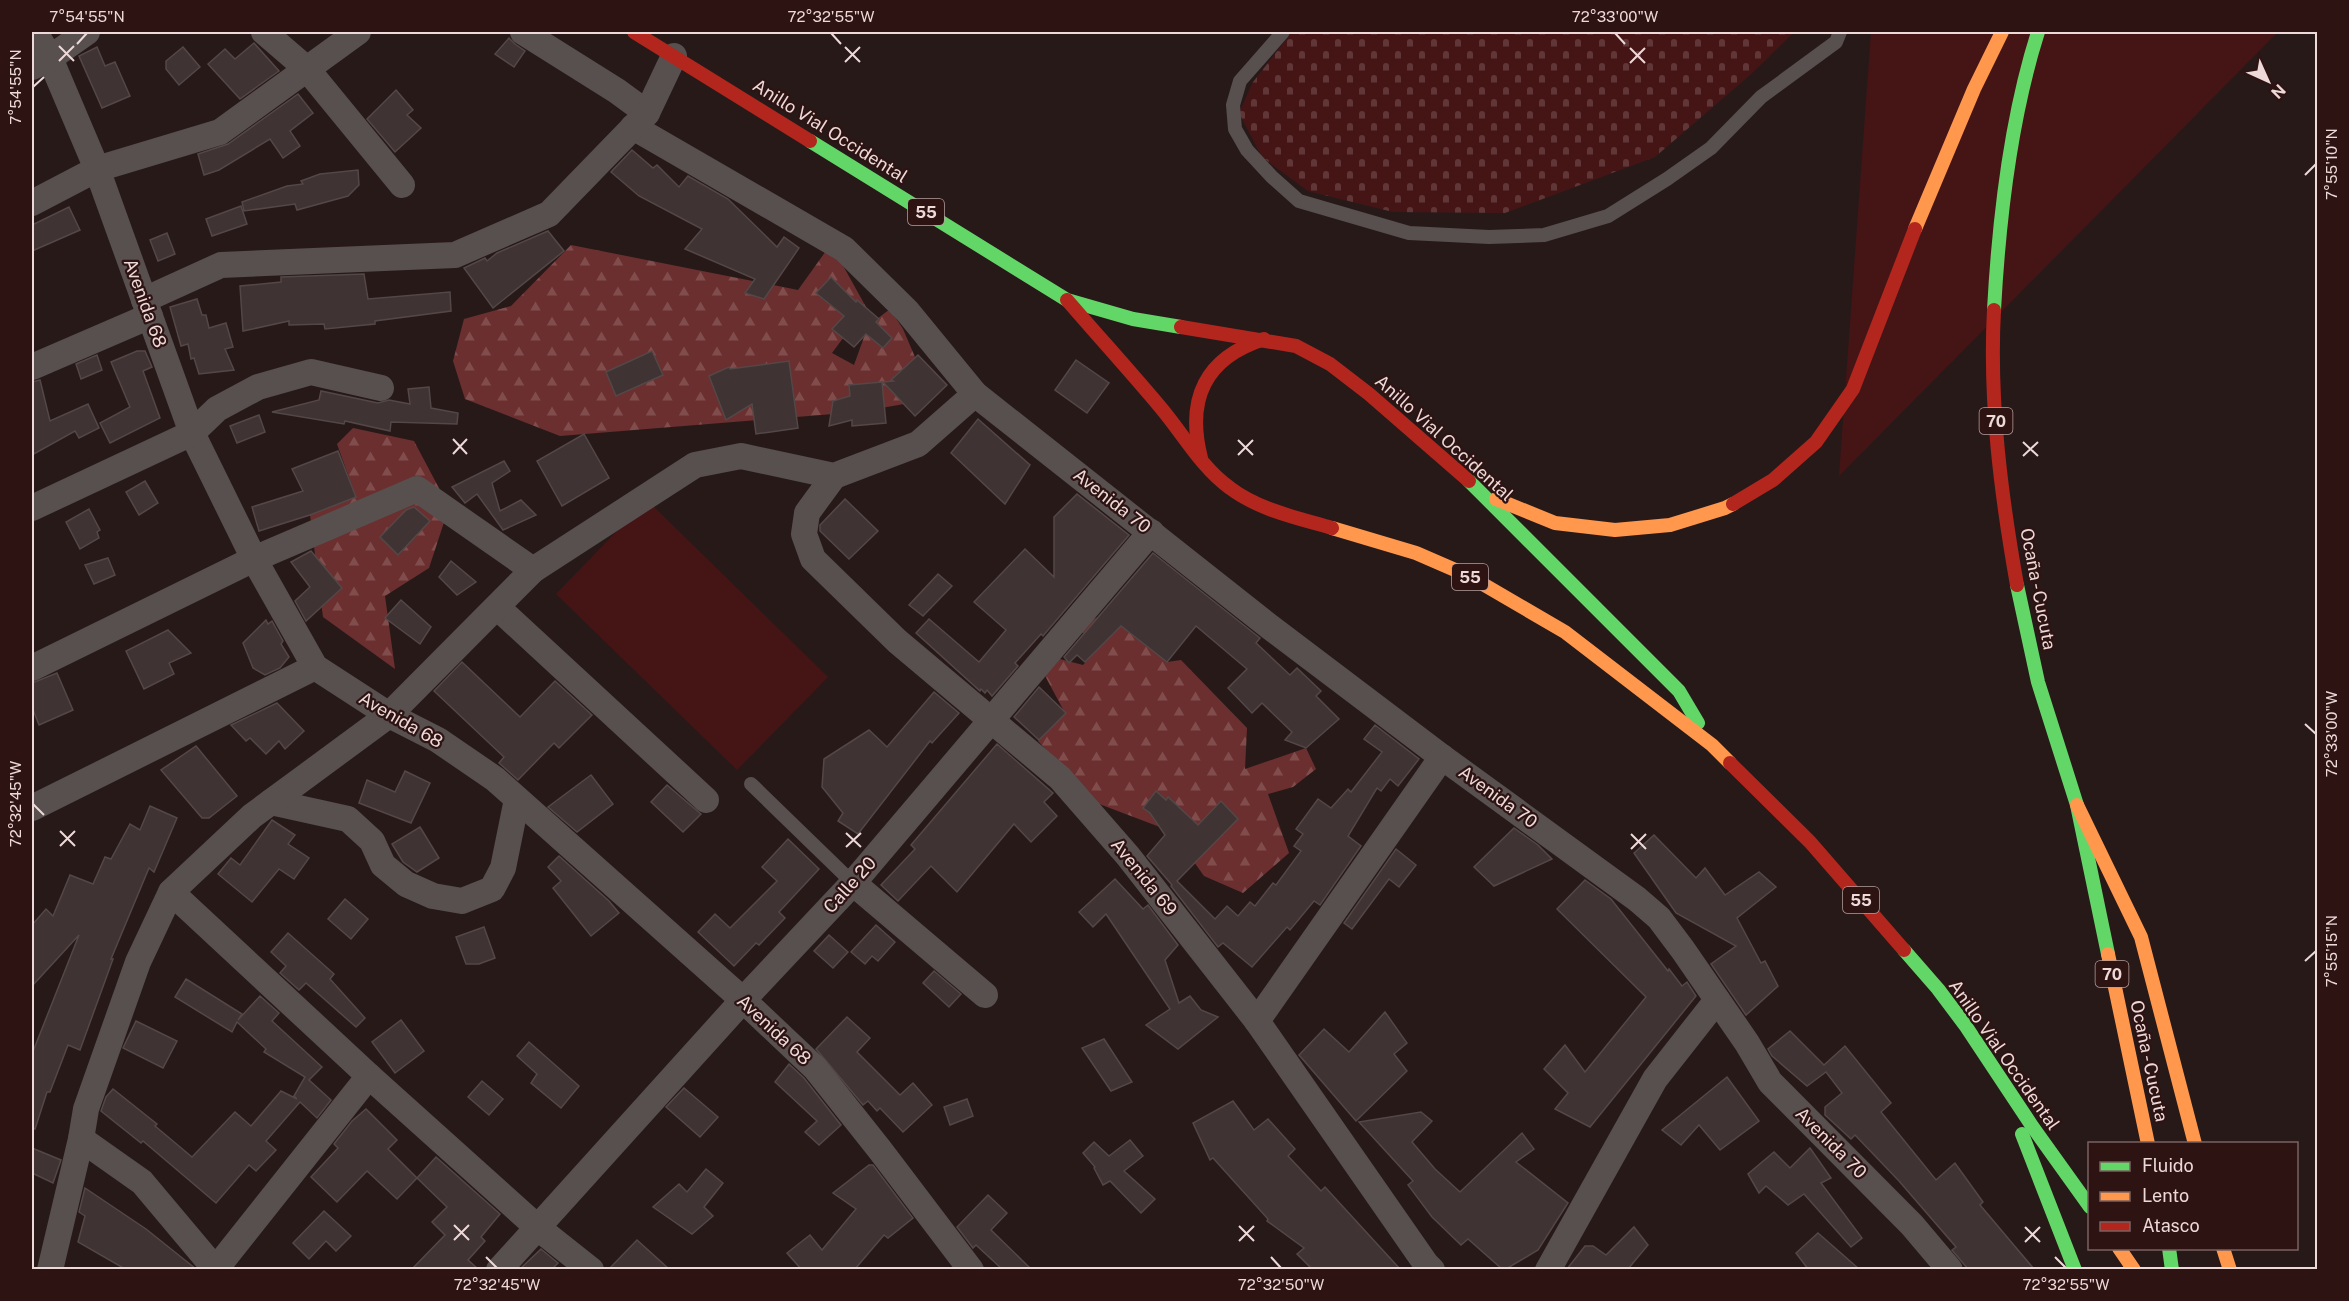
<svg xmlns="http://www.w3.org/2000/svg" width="2349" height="1301" font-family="'Public Sans',sans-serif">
<defs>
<pattern id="forest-firs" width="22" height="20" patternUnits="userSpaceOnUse" patternTransform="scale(1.5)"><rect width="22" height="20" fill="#6b2f2f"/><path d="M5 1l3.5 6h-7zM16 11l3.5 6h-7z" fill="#804d4c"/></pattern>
<pattern id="cemetery-stones" width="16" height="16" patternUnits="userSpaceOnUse" patternTransform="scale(1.5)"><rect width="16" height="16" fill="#451516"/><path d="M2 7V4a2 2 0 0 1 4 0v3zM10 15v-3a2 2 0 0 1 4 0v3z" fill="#603637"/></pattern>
</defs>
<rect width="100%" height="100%" fill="#281919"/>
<g fill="#451516">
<polygon points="1871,32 2278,32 1839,476"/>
<polygon points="647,500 828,677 737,770 556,594"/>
</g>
<g fill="url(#forest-firs)">
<polygon points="831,244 866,307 832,353 854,365 868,326 890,309 903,329 933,399 858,412 560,436 465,399 453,361 464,319 511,306 571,245 798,290"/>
<polygon points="353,428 414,441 449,507 429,568 385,596 395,669 323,617 310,515 356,497 337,444"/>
<polygon points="1105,613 1167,662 1181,660 1247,728 1245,769 1306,748 1316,769 1293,787 1268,794 1289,853 1243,893 1204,876 1187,852 1194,840 1094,802 1038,741 1065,713 1043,672 1056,658 1083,665 1098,649 1078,628"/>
</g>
<polygon fill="url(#cemetery-stones)" points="1292,32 1794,32 1750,75 1655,157 1505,213 1393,212 1308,191 1262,157 1239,113 1253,82"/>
<g fill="#3f3333" stroke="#544747" stroke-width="1.5">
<polygon points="509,38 515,44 525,51 514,67 495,54"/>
<polygon points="254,43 279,71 240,99 208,64 225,49 235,59"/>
<polygon points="97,47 105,66 115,62 130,96 102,108 79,56"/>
<polygon points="183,47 200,67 179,85 166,69 166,61"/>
<polygon points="396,90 413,110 407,115 421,128 395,152 367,119"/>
<polygon points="298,94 313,113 290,131 300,146 283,158 270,139 219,170 204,175 198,154 228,144"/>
<polygon points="632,150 653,168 657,165 679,187 688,176 728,199 777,247 784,237 799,248 764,299 745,293 755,279 685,249 702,229 639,196 611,172"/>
<polygon points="358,170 359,185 348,196 297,210 295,204 244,211 242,202 287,186 303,184 301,181 320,174"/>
<polygon points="241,206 247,224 212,236 206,219"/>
<polygon points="69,207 80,230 32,251 32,225"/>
<polygon points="548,231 564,251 493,308 464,268 485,258 487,261 497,253"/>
<polygon points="167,233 175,254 158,261 150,240"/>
<polygon points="364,274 368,299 450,292 451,311 375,321 375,324 325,329 324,324 289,325 289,321 243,331 240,286 281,282 281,277"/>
<polygon points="831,277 856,302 857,300 879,319 876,322 892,338 883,348 866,334 854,347 832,329 844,316 816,293"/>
<polygon points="197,299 202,315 206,315 209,328 226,323 233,347 225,349 234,370 199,374 194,358 191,359 188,344 181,346 170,307"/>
<polygon points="137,351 145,351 152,367 143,371 160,418 110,443 100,423 130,407 111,362"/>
<polygon points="652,351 663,375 616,396 606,372"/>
<polygon points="97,355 102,370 81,379 76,364"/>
<polygon points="918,355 947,385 915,416 883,382 893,381 891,380"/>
<polygon points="1076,360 1109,383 1087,413 1055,390"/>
<polygon points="789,361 798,428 756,434 752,404 726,420 709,376 729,367 730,369"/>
<polygon points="40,380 50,421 88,404 99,428 79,438 75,431 32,455 32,382"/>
<polygon points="882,382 886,423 852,426 852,420 829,426 833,401 850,396 849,385"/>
<polygon points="429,387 431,408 458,413 457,424 391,422 390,431 345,421 344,424 272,412 319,400 321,391 378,403 389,400 410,404 408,389"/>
<polygon points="259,415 265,432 237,443 230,426"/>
<polygon points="978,419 1030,465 1005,504 951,453"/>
<polygon points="584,434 609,478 562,506 537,461"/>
<polygon points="338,451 356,497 310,515 259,531 252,507 303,491 292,469"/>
<polygon points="504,461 510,471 492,483 500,511 521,500 536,515 503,530 477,494 465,503 452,487"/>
<polygon points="145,481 158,503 139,515 126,492"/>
<polygon points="1077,494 1129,535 1043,636 1041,634 1015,663 1018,666 992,696 987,690 985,693 981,689 980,691 916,633 929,619 979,662 1006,630 974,602 1025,549 1054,577 1054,517"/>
<polygon points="845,499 878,531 849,559 820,531 820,525"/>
<polygon points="414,507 430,521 398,555 380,537 406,510"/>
<polygon points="89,509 100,530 97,532 99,538 80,549 66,522"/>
<polygon points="311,551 342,588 306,621 295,601 310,587 291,562"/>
<polygon points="1153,553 1260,638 1256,643 1290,675 1297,668 1321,691 1316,696 1339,719 1306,748 1285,740 1292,732 1262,703 1252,713 1228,688 1247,669 1196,626 1167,662 1121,626 1085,662 1077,655 1069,663 1064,657"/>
<polygon points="108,558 115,575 94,584 85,565"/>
<polygon points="451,561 476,582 457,595 439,577"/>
<polygon points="938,574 952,586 923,616 909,605"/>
<polygon points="401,600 431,627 420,644 385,618"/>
<polygon points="266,620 268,624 272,621 283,641 281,644 289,657 280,668 265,675 253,668 243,643"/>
<polygon points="168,630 191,653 169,663 174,674 144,689 126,651"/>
<polygon points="462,662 520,717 555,681 592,715 559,748 554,743 518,780 499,763 504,757 434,691"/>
<polygon points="57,673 73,710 39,725 32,707 32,683"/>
<polygon points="1039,687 1066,713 1039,740 1014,717"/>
<polygon points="934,692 959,713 932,743 930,741 858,834 838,821 843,813 822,787 824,759 869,730 887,747"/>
<polygon points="277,703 304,731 285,749 279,741 266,754 250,738 246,741 231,725"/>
<polygon points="1375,725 1419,759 1398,786 1390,779 1381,791 1377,788 1348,836 1361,846 1320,905 1314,901 1290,930 1287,927 1252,967 1223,943 1218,947 1171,886 1172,885 1147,856 1165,835 1150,813 1143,808 1156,791 1166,800 1168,797 1198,825 1221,801 1238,819 1177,881 1215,919 1227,906 1238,916 1250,902 1255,906 1273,883 1276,885 1301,851 1294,846 1303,834 1296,829 1318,799 1331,808 1348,789 1351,792 1382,752 1364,739"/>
<polygon points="997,744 1053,793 1044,802 1057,816 1031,842 1014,824 957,892 931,866 898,901 881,885 915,849 911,845"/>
<polygon points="196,746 237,796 209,818 202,818 161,770"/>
<polygon points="405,771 430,783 411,823 359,803 367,780 395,792"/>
<polygon points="591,775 613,804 577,832 548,807"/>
<polygon points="667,785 701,814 683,832 651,802"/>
<polygon points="150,806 177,818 154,872 149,868 111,959 113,959 80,1050 68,1045 50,1092 47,1092 35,1129 32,1128 32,1054 79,935 32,986 32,925 46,909 53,916 70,875 93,884 105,857 111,859 130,824 140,830"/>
<polygon points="272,820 295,835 288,844 309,858 294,879 279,869 252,902 218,874 231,858 240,865"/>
<polygon points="420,827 439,858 417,872 403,862 392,844"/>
<polygon points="1514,828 1538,845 1552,859 1494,886 1474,867"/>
<polygon points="1654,835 1696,878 1705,868 1725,895 1759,872 1776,887 1737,918 1761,963 1765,961 1778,986 1746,1015 1711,964 1736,946 1676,913 1634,853"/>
<polygon points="788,839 819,869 779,912 785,918 759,945 756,943 734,966 698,932 715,914 730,928 777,881 762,867"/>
<polygon points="1396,849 1416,865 1399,887 1389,879 1352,929 1344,923"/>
<polygon points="559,856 609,901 619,913 591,936 553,888 561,881 548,867"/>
<polygon points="1115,879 1143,909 1148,905 1178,945 1165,960 1179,1003 1190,996 1201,1010 1218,1017 1178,1049 1146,1025 1170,1009 1106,914 1093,927 1079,912"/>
<polygon points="1585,880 1611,899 1668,971 1669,969 1682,986 1687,982 1696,996 1590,1127 1555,1109 1568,1093 1544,1069 1565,1045 1585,1072 1646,997 1557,909"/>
<polygon points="345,899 368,919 351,939 328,919"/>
<polygon points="876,925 895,942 878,961 872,956 865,964 851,952"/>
<polygon points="484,927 495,958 479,964 466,964 456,937"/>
<polygon points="288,933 334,974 330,979 365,1018 356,1027 306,983 299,990 280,973 286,966 271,952"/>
<polygon points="829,935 848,952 833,968 814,951"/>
<polygon points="934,971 961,994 949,1007 923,983"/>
<polygon points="186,979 242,1014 238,1020 260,996 279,1013 272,1021 322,1067 309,1080 331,1100 317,1118 300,1102 266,1141 276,1150 256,1171 249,1165 216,1203 143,1141 141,1143 101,1111 106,1097 113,1089 157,1124 155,1126 192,1157 235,1112 251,1126 281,1091 297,1099 294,1096 305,1077 264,1052 266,1049 237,1022 232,1032 175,997"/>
<polygon points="1385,1012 1407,1043 1394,1054 1407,1071 1356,1121 1299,1055 1324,1029 1349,1052"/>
<polygon points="847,1017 870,1038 857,1052 900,1095 913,1083 932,1105 903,1132 880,1108 877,1111 868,1101 863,1105 816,1049"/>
<polygon points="401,1020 424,1051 395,1073 372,1042"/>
<polygon points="136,1021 177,1041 163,1068 123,1048"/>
<polygon points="1790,1031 1824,1065 1845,1046 1891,1103 1881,1112 1936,1180 1955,1163 1983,1202 1980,1205 2034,1269 1968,1269 1952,1250 1956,1247 1899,1181 1855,1135 1851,1139 1825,1115 1825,1107 1842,1093 1826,1072 1807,1086 1772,1056 1768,1049"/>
<polygon points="1104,1039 1132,1082 1111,1091 1082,1048"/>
<polygon points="529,1042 579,1086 561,1108 531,1083 537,1074 517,1056"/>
<polygon points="789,1064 804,1078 841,1125 819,1145 805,1132 817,1121 775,1082"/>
<polygon points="1727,1077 1759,1121 1720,1150 1699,1125 1681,1145 1662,1130"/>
<polygon points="482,1081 503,1099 489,1115 468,1097"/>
<polygon points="684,1088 718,1117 700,1137 666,1107"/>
<polygon points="967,1099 973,1116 950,1125 944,1107"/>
<polygon points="1233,1101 1254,1130 1268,1119 1295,1149 1288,1156 1321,1191 1325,1187 1400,1269 1312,1269 1297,1254 1304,1248 1267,1221 1268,1219 1213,1158 1210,1160 1193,1123"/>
<polygon points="366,1109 397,1140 388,1149 417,1178 397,1199 367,1171 337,1202 311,1177 338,1148 334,1144 352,1121"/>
<polygon points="1421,1112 1432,1121 1412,1142 1435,1169 1460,1192 1522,1133 1534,1149 1516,1162 1568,1203 1538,1250 1506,1269 1502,1269 1468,1239 1461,1245 1432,1217 1408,1185 1413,1181 1359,1122"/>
<polygon points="1130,1140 1143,1156 1124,1171 1155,1199 1141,1213 1110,1181 1103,1185 1094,1168 1095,1167 1083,1153 1094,1142 1109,1156"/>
<polygon points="32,1148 61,1160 53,1183 32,1173"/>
<polygon points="1810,1148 1831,1178 1821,1183 1862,1238 1851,1247 1804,1194 1788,1205 1766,1186 1759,1193 1748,1174 1774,1152 1790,1168"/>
<polygon points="436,1157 500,1214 481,1237 485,1241 468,1260 478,1269 412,1269 445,1235 432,1222 447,1207 417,1178"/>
<polygon points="869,1165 873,1165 913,1218 888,1238 884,1235 855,1269 801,1269 787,1253 810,1235 822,1250 856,1209 833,1193"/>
<polygon points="706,1169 723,1183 704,1207 713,1216 692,1234 653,1207 679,1184 687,1192"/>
<polygon points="85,1188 146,1229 196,1269 125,1269 78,1242 85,1216 79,1212"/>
<polygon points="988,1195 1007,1213 991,1230 1031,1269 1002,1269 976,1245 973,1248 957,1227"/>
<polygon points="324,1211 351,1236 336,1251 326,1241 309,1259 293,1243"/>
<polygon points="1634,1227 1648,1245 1628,1269 1567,1269 1585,1246 1593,1246 1606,1255"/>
<polygon points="1818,1233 1859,1269 1808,1269 1796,1253"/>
<polygon points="637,1240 669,1269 609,1269"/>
<polygon points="541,1249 558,1263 552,1269 520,1269"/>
</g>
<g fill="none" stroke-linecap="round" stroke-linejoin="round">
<g stroke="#57504f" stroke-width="14">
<polyline points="1283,32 1240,81 1233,105 1235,129 1247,150 1272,177 1299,201 1409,233 1489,237 1544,235 1608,216 1667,179 1711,148 1761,97 1836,42 1840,32"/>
<polyline points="751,784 853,883"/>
</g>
<g stroke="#57504f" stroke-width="26">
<polyline points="35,32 50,58 97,169 192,433 254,559 315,667 389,715 438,740 495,779 743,1000 815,1068 880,1150 971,1270"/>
<polyline points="264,32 307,69 402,185"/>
<polyline points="523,32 617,91 647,113"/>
<polyline points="32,67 50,58 87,32"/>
<polyline points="633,127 844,249 907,311 975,394 1270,627 1442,757 1637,899 1659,918 1683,950 1747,1043 1770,1082 1912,1225 1950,1270"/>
<polyline points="32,203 97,169 220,132 358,32"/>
<polyline points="144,300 221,265 455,255 549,214 647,113 674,56"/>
<polyline points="32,367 150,316"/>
<polyline points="834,476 807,513 804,534 813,559 897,641 1060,778 1128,856 1257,1021 1426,1264 1432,1270"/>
<polyline points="32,508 192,433 217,409 258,387 311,372 381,388"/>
<polyline points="497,607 706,800"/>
<polyline points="32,668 254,559 417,489 533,570"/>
<polyline points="271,802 348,819 372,841 383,865 406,884 433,896 462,901 492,889 503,868 517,799"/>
<polyline points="32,808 315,667"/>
<polyline points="853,883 985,995"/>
<polyline points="171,892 369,1076 538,1228 591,1270"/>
<polyline points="1257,1021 1442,757"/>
<polyline points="81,1139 142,1182 216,1270"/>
<polyline points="50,1270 81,1139 86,1109 138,962 171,892 252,816 389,715 533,570 695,465 741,456 834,476 918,444 975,394"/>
<polyline points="215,1270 369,1076"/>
<polyline points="499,1270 743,1000 853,883 1151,532"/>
<polyline points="1548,1270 1655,1079 1717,1000"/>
</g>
<g stroke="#63d668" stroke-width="14">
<polyline points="810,141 1067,300 1133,319 1181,327"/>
<path d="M 1994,310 C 1999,217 2010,120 2038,32"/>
<polyline points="1469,481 1679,691 1698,723"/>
<polyline points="2017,585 2038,682 2077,805 2108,954"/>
<polyline points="1904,950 1938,989 1965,1025 2032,1126 2090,1207"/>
<polyline points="2022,1134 2075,1270"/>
<polyline points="2169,1248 2172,1270"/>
</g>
<g stroke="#ff974d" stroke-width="14">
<polyline points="1915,229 1974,89 2002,32"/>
<polyline points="1496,499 1555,523 1615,530 1670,525 1725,508 1733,504"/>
<polyline points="1332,528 1416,553 1469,576 1565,632 1712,745 1730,763"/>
<polyline points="2077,805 2141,937 2195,1144"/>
<polyline points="2108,954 2148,1144"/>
<polyline points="2119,1248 2134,1270"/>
<polyline points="2223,1248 2230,1270"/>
</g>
<g stroke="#b3261e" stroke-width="14">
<polyline points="634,32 810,141"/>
<path d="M 1067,300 C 1098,336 1130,371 1161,408 C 1183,434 1201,467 1230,488 C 1259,510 1298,518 1332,528"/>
<path d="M 1994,310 C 1989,401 2001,495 2017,585"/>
<polyline points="1181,327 1296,346 1330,364 1369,394 1469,481"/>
<path d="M 1201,458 C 1186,399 1205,358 1264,339"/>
<polyline points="1733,504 1773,480 1816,442 1853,389 1915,229"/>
<polyline points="1730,763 1810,842 1904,950"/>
</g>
</g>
<path fill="none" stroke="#edd9d8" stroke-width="2" d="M 831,33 L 841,44M 1615,33 L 1625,44M 77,44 L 87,33M 59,46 L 74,61M 845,47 L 860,62M 1630,48 L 1645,63M 59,61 L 74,46M 845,62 L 860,47M 1630,63 L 1645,48M 33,87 L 44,77M 2305,175 L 2316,164M 453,439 L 467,454M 1238,440 L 1253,455M 2023,442 L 2038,456M 453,454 L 467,439M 1238,455 L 1253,440M 2023,456 L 2038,442M 2305,724 L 2316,734M 33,804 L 44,815M 60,831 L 75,846M 846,833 L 861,847M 1631,834 L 1646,849M 60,846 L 75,831M 846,847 L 861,833M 1631,849 L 1646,834M 2305,961 L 2316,951M 454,1225 L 469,1240M 1239,1226 L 1254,1241M 2025,1227 L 2040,1242M 454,1240 L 469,1225M 1239,1241 L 1254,1226M 2025,1242 L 2040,1227M 486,1257 L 497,1268M 1271,1257 L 1281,1268M 2055,1257 L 2066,1268"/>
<g text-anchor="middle" stroke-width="4.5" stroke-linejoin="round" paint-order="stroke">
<g fill="#2e1313" stroke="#b49e9d" stroke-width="1.5">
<rect x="908" y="199" width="36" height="26" rx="4.5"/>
<rect x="1979.5" y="408" width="33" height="26" rx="4.5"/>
<rect x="1452" y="564" width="36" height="26" rx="4.5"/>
<rect x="1843" y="887" width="36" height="26" rx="4.5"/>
<rect x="2095.5" y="961" width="33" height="26" rx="4.5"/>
</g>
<g font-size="16" font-weight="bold" fill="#edd9d8">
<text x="926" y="218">55</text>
<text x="1996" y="427">70</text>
<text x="1470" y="583">55</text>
<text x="1861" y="906">55</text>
<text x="2112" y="980">70</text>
</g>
<g font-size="18" fill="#edd9d8" stroke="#2e1313">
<text transform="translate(830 131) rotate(32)" y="6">Anillo Vial Occidental</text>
<text transform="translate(145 303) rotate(70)" y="6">Avenida 68</text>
<text transform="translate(1444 438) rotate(42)" y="6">Anillo Vial Occidental</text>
<text transform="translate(1112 501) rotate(38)" y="6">Avenida 70</text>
<text transform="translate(2038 589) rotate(79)" y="6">Ocaña - Cucuta</text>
<text transform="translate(401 720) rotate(30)" y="6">Avenida 68</text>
<text transform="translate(1498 797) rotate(36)" y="6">Avenida 70</text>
<text transform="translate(1144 877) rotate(51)" y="6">Avenida 69</text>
<text transform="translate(850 885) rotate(-48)" y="6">Calle 20</text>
<text transform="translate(774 1030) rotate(43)" y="6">Avenida 68</text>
<text transform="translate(2004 1055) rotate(55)" y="6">Anillo Vial Occidental</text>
<text transform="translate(2149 1061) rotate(78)" y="6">Ocaña - Cucuta</text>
<text transform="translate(1831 1143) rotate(45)" y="6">Avenida 70</text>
</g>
</g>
<rect width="2349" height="1301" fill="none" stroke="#2e1313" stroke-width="66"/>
<rect x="2088" y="1142" width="210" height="108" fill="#2e1313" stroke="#7a6262" stroke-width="1.5"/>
<rect x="2100" y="1162" width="30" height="9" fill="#63d668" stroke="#7a6262" stroke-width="1.5"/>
<text x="2142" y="1172" font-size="18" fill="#edd9d8">Fluido</text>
<rect x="2100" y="1192" width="30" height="9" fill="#ff974d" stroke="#7a6262" stroke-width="1.5"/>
<text x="2142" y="1202" font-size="18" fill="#edd9d8">Lento</text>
<rect x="2100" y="1222" width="30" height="9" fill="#b3261e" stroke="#7a6262" stroke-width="1.5"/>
<text x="2142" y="1232" font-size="18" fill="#edd9d8">Atasco</text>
<g transform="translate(2268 81) rotate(135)" stroke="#2e1313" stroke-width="4.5" paint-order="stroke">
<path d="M0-4.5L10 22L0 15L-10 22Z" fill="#edd9d8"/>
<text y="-9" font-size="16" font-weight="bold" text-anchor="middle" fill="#edd9d8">N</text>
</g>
<rect x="33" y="33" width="2283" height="1235" fill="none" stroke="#edd9d8" stroke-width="2"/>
<g font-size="15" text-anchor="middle" fill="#edd9d8">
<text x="87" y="22">7°54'55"N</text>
<text x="831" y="22">72°32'55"W</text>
<text x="1615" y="22">72°33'00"W</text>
<text transform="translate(16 87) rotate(-90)" y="5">7°54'55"N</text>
<text transform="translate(2332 164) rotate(-90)" y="5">7°55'10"N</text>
<text transform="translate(2332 734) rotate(-90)" y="5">72°33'00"W</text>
<text transform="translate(16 804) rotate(-90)" y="5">72°32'45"W</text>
<text transform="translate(2332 951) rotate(-90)" y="5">7°55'15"N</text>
<text x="497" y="1290">72°32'45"W</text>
<text x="1281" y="1290">72°32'50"W</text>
<text x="2066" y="1290">72°32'55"W</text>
</g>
</svg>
